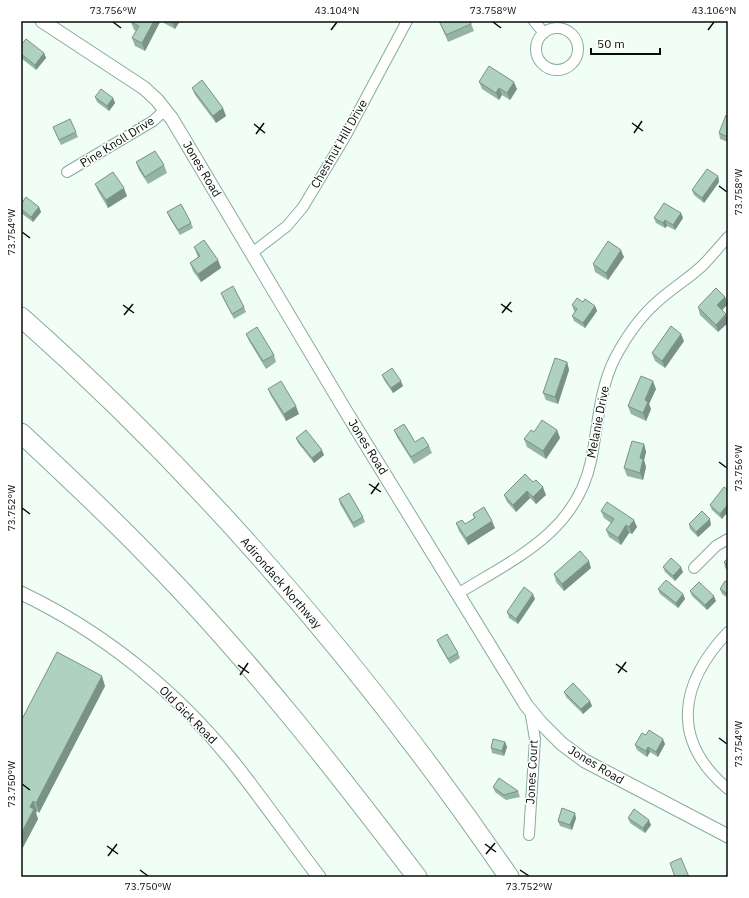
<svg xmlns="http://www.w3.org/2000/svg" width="749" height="898" font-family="'IBM Plex Sans',sans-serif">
<rect width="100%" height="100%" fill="#f0fef6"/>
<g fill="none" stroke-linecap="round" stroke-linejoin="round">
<g stroke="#8aab9a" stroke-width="12">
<g id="minor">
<polyline points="534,21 544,33"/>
<circle cx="557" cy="49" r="21"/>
<polyline points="67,172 153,121 165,110"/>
<polyline points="252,253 287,226 303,207 345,137 407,21"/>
<polyline points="694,568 716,546 728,539"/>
<path d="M 459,593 C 516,558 576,532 591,461 C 598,427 599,389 615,358 C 626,337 639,318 657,302 C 671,289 688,279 702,266 C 711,257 719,247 728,237"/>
<path d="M 728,632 C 679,684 670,740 728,789"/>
<polyline points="529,835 535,739 530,710"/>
</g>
</g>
<g stroke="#8aab9a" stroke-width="15">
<g id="tertiary">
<polyline points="42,21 144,88 157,100 172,119 345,410 526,705 540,722 562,744 585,761 728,836"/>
<path d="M 21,593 C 103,632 176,691 233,762 C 263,800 290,839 319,877"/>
</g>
</g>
<g stroke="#8aab9a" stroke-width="21">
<g id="motorway">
<path d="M 21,317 C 207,482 369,673 509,877"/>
<path d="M 21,433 C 66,475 111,517 153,561 C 249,659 334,768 417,877"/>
</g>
</g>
<use href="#minor" stroke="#fff" stroke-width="10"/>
<use href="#tertiary" stroke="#fff" stroke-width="13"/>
<use href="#motorway" stroke="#fff" stroke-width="19"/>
</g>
<g fill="#96b4a4">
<polygon points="132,21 159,21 160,22 145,51 135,46 132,38 136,31 134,30 131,22"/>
<polygon points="162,21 180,21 175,29 162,22"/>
<polygon points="439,21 470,21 474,31 448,42"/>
<polygon points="21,45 44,53 46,58 36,70 21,58"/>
<polygon points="479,82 517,89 510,100 502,95 499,100 482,89"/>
<polygon points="192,88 226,116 216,123 195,95"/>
<polygon points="95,97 113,98 115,103 109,111 97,102"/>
<polygon points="728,116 728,142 720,139 719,133"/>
<polygon points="53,127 76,132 78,137 61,145"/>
<polygon points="136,162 164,165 167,173 148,184 139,170"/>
<polygon points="718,176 719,182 704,203 694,195 692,190"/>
<polygon points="95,184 127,196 108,208 98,191"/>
<polygon points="21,204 39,207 41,212 33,222 21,213"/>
<polygon points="167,212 191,223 193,228 180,235 169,217"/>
<polygon points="681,213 683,218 675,230 667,226 665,228 656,223 654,218"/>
<polygon points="194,247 218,260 221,268 201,282 193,271 190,263 198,257 197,255"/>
<polygon points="624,257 608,280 595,272 593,264"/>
<polygon points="221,293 244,307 246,312 234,319 223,298"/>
<polygon points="725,297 728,304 722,310 718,332 700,315 698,307"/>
<polygon points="583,302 595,306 597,311 585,328 574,321 572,316 575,312 574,311 572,305"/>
<polygon points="246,334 274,355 276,362 266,369 249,341"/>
<polygon points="684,341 665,368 655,361 652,353"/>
<polygon points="567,362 569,370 558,404 546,400 543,393"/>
<polygon points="382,375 403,386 393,393 384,380"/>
<polygon points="268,389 299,414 286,421 271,396"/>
<polygon points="656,389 649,404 651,409 646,421 631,414 628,406"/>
<polygon points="394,430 415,442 429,446 432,453 414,464 397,437"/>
<polygon points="557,430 560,438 546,459 527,447 524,439"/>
<polygon points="296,438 324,455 314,463 298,443"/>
<polygon points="644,444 646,452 644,460 646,467 643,480 627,476 624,468"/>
<polygon points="525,474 546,495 536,504 530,498 516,512 507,502 504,495"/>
<polygon points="339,499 363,517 365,522 354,528 340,504"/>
<polygon points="710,505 728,512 728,520 726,514 722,519 712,510"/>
<polygon points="601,511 637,527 632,534 629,533 621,545 609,537 606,530 611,523 604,518"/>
<polygon points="473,514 495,528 468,545 459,531 456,523 465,524 474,518"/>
<polygon points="689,524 711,525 698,537 690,529"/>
<polygon points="728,558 728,570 725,568 724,562"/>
<polygon points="663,567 683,572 675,581 665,572"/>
<polygon points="591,568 564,591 556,582 554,574"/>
<polygon points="728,582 728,598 722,594 720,589"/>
<polygon points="658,589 683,594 685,599 678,608 660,594"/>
<polygon points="690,591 716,601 707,610 692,596"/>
<polygon points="535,599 518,624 509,618 507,612"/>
<polygon points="437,640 458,653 460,658 450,664 439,645"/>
<polygon points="105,686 39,813 37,811 36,813 38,819 21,851 21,721"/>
<polygon points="564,692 592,706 583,714 566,697"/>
<polygon points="505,742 507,747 504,756 492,753 491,748"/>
<polygon points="665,744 658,757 650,752 647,757 637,750 635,745"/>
<polygon points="493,787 518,791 520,797 506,800 495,792"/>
<polygon points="576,818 572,830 560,826 558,821"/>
<polygon points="628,818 651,825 645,833 630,823"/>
</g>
<g fill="#7a9286">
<polygon points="154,21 159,21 160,22 145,51 142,43"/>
<polygon points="175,21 180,21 175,29 173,24"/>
<polygon points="44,53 46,58 36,70 35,65"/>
<polygon points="514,82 517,89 510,100 507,93"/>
<polygon points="499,88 502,95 499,100 496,93"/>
<polygon points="113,98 115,103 109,111 107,106"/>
<polygon points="223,108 226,116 216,123 213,116"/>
<polygon points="718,176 719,182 704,203 702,198"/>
<polygon points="124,188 127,196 108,208 106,200"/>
<polygon points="39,207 41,212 33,222 31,217"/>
<polygon points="681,213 683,218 675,230 673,225"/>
<polygon points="665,220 667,226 665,228 663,223"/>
<polygon points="621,250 624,257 608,280 606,273"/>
<polygon points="218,260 221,268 201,282 198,274"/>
<polygon points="725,297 728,304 719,313 717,305"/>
<polygon points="595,306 597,311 585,328 583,323"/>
<polygon points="726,314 728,320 728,323 718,332 716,325"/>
<polygon points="681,334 684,341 665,368 662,361"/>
<polygon points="567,362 569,370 558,404 555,397"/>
<polygon points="401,381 403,386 393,393 391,388"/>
<polygon points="653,381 656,389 649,404 651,409 646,421 643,413 645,400"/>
<polygon points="296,406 299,414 286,421 284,414"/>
<polygon points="557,430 560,438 546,459 543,451"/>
<polygon points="644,444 646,452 644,460 646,467 643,480 640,473 640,458"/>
<polygon points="322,450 324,455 314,463 312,458"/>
<polygon points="543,487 546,495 536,504 533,497"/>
<polygon points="527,491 530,498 516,512 513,505"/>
<polygon points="728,504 728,511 722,519 720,514"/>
<polygon points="710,519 711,525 698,537 696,532"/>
<polygon points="634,520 637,527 632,534 629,527"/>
<polygon points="492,521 495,528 468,545 466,538"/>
<polygon points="626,525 629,533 621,545 618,538"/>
<polygon points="589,561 591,568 564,591 562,584"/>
<polygon points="681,567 683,572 675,581 673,576"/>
<polygon points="533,594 535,599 518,624 516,619"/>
<polygon points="683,594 685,599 678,608 676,603"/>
<polygon points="714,596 716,601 707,610 705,605"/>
<polygon points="102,676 105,686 39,813 36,803"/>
<polygon points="590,701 592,706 583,714 581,709"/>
<polygon points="663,739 665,744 658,757 656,752"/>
<polygon points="505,742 507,747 504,756 502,751"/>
<polygon points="648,747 650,752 647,757 646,751"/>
<polygon points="33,801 37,811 36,813 38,819 21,851 21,834 30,807"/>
<polygon points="575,813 576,818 572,830 570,825"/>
<polygon points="649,820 651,825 645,833 643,828"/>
</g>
<g fill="#afd1bf" stroke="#7a9286">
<polygon points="132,21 154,21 142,43 132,38 139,26 131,22"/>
<polygon points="168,21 175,21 173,24"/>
<polygon points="439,21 470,21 471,24 446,35"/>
<polygon points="26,39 44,53 35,65 21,54 21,45"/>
<polygon points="489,66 514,82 507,93 499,88 496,93 479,82"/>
<polygon points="202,80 223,108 213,116 192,88"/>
<polygon points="101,89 113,98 107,106 95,97"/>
<polygon points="726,115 728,116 728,137 719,133"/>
<polygon points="70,119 76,132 59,140 53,127"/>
<polygon points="155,151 164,165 145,177 136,162"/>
<polygon points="707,169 718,176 702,198 692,190"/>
<polygon points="113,172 124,188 106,200 95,184"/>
<polygon points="26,197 39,207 31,217 21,209 21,204"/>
<polygon points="664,203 681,213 673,225 665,220 663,223 654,218"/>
<polygon points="181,204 191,223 178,230 167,212"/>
<polygon points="204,240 218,260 198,274 190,263 200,256 194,247"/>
<polygon points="608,241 621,250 606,273 593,264"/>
<polygon points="233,286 244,307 232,314 221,293"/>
<polygon points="716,288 725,297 717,305 726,314 716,325 698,307"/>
<polygon points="577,298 583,302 585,299 595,306 583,323 572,316 577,309 572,305"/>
<polygon points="671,326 681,334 662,361 652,353"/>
<polygon points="257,327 274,355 263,361 246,334"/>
<polygon points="555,358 567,362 555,397 543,393"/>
<polygon points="392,368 401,381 391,388 382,375"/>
<polygon points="641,376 653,381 645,400 648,402 643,413 628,406"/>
<polygon points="281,381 296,406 284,414 268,389"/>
<polygon points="542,420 557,430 543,451 524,439 531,430 534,432"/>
<polygon points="404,424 415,442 423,437 429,446 411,457 394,430"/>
<polygon points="306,430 322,450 312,458 296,438"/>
<polygon points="632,441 644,444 640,458 643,459 640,473 624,468"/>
<polygon points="525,474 533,482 536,480 543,487 533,497 527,491 513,505 504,495"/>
<polygon points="724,487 728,490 728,504 720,514 710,505"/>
<polygon points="349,493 363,517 353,523 339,499"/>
<polygon points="607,502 634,520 629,527 626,525 618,538 606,530 614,519 601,511"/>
<polygon points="484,507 492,521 466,538 456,523 462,520 465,524 475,518 473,514"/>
<polygon points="702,511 710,519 696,532 689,524"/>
<polygon points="728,512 728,516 726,514"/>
<polygon points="580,551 589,561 562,584 554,574"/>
<polygon points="671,558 681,567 673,576 663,567"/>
<polygon points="728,558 728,566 724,562"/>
<polygon points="666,580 683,594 676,603 658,589"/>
<polygon points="725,581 728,582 728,594 720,589"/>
<polygon points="699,582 714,596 705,605 690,591"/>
<polygon points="524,587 533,594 516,619 507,612"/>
<polygon points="447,634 458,653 448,659 437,640"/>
<polygon points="57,652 102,676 36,803 33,801 30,807 34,809 21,834 21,721"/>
<polygon points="573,683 590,701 581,709 564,692"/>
<polygon points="649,730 663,739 656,752 648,747 646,751 635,745 642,733 646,735"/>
<polygon points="493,739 505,742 502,751 491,748"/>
<polygon points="499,778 518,791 504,795 493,787"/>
<polygon points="562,808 575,813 570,825 558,821"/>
<polygon points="634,809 649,820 643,828 628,818"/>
<polygon points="681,858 689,877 675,877 670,863"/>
<polygon points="728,873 728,877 725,877"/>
</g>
<path fill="none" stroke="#040e09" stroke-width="1.5" d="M 113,22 L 121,28M 493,22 L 501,28M 331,30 L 337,22M 708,30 L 714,22M 632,123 L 643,131M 254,124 L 265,133M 634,133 L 642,121M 256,134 L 264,123M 719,186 L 727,192M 22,232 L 30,238M 501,304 L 512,312M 123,305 L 134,313M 502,313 L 511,302M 124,315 L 133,304M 719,462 L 727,468M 369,484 L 381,492M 371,494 L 379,483M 22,508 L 30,514M 616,664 L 627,672M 238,665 L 249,673M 618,673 L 626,662M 240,675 L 248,663M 719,738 L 727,744M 22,784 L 30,790M 485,844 L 496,852M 107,846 L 118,854M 486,854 L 495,843M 108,856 L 117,844M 140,870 L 148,876M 520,870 L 529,876"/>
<g text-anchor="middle" stroke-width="3" stroke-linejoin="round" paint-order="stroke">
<g font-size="12" fill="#040e09" stroke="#fff">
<text transform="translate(117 142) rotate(-32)" y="4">Pine Knoll Drive</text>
<text transform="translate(339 144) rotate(-60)" y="4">Chestnut Hill Drive</text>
<text transform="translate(202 169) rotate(59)" y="4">Jones Road</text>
<text transform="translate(598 422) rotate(-79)" y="4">Melanie Drive</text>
<text transform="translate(368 447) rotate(58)" y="4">Jones Road</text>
<text transform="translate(281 583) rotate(49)" y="4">Adirondack Northway</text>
<text transform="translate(188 715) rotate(45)" y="4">Old Gick Road</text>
<text transform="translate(596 765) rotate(31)" y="4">Jones Road</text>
<text transform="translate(532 772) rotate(-87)" y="4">Jones Court</text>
</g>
</g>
<rect width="749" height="898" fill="none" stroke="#ffffff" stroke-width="44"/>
<path d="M591 48v6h69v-6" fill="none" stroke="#040e09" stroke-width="2"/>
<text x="597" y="48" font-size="12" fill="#040e09" stroke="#ffffff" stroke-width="3" paint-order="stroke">50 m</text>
<rect x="22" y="22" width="705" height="854" fill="none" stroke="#040e09" stroke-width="1.5"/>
<g font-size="10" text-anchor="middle" fill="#040e09">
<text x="113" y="14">73.756°W</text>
<text x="337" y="14">43.104°N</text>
<text x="493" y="14">73.758°W</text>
<text x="714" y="14">43.106°N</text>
<text transform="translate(738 192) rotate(-90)" y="4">73.758°W</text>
<text transform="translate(11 232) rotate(-90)" y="4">73.754°W</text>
<text transform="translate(738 468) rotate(-90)" y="4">73.756°W</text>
<text transform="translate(11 508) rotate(-90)" y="4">73.752°W</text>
<text transform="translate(738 744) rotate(-90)" y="4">73.754°W</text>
<text transform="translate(11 784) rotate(-90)" y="4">73.750°W</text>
<text x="148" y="890">73.750°W</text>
<text x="529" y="890">73.752°W</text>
</g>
</svg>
